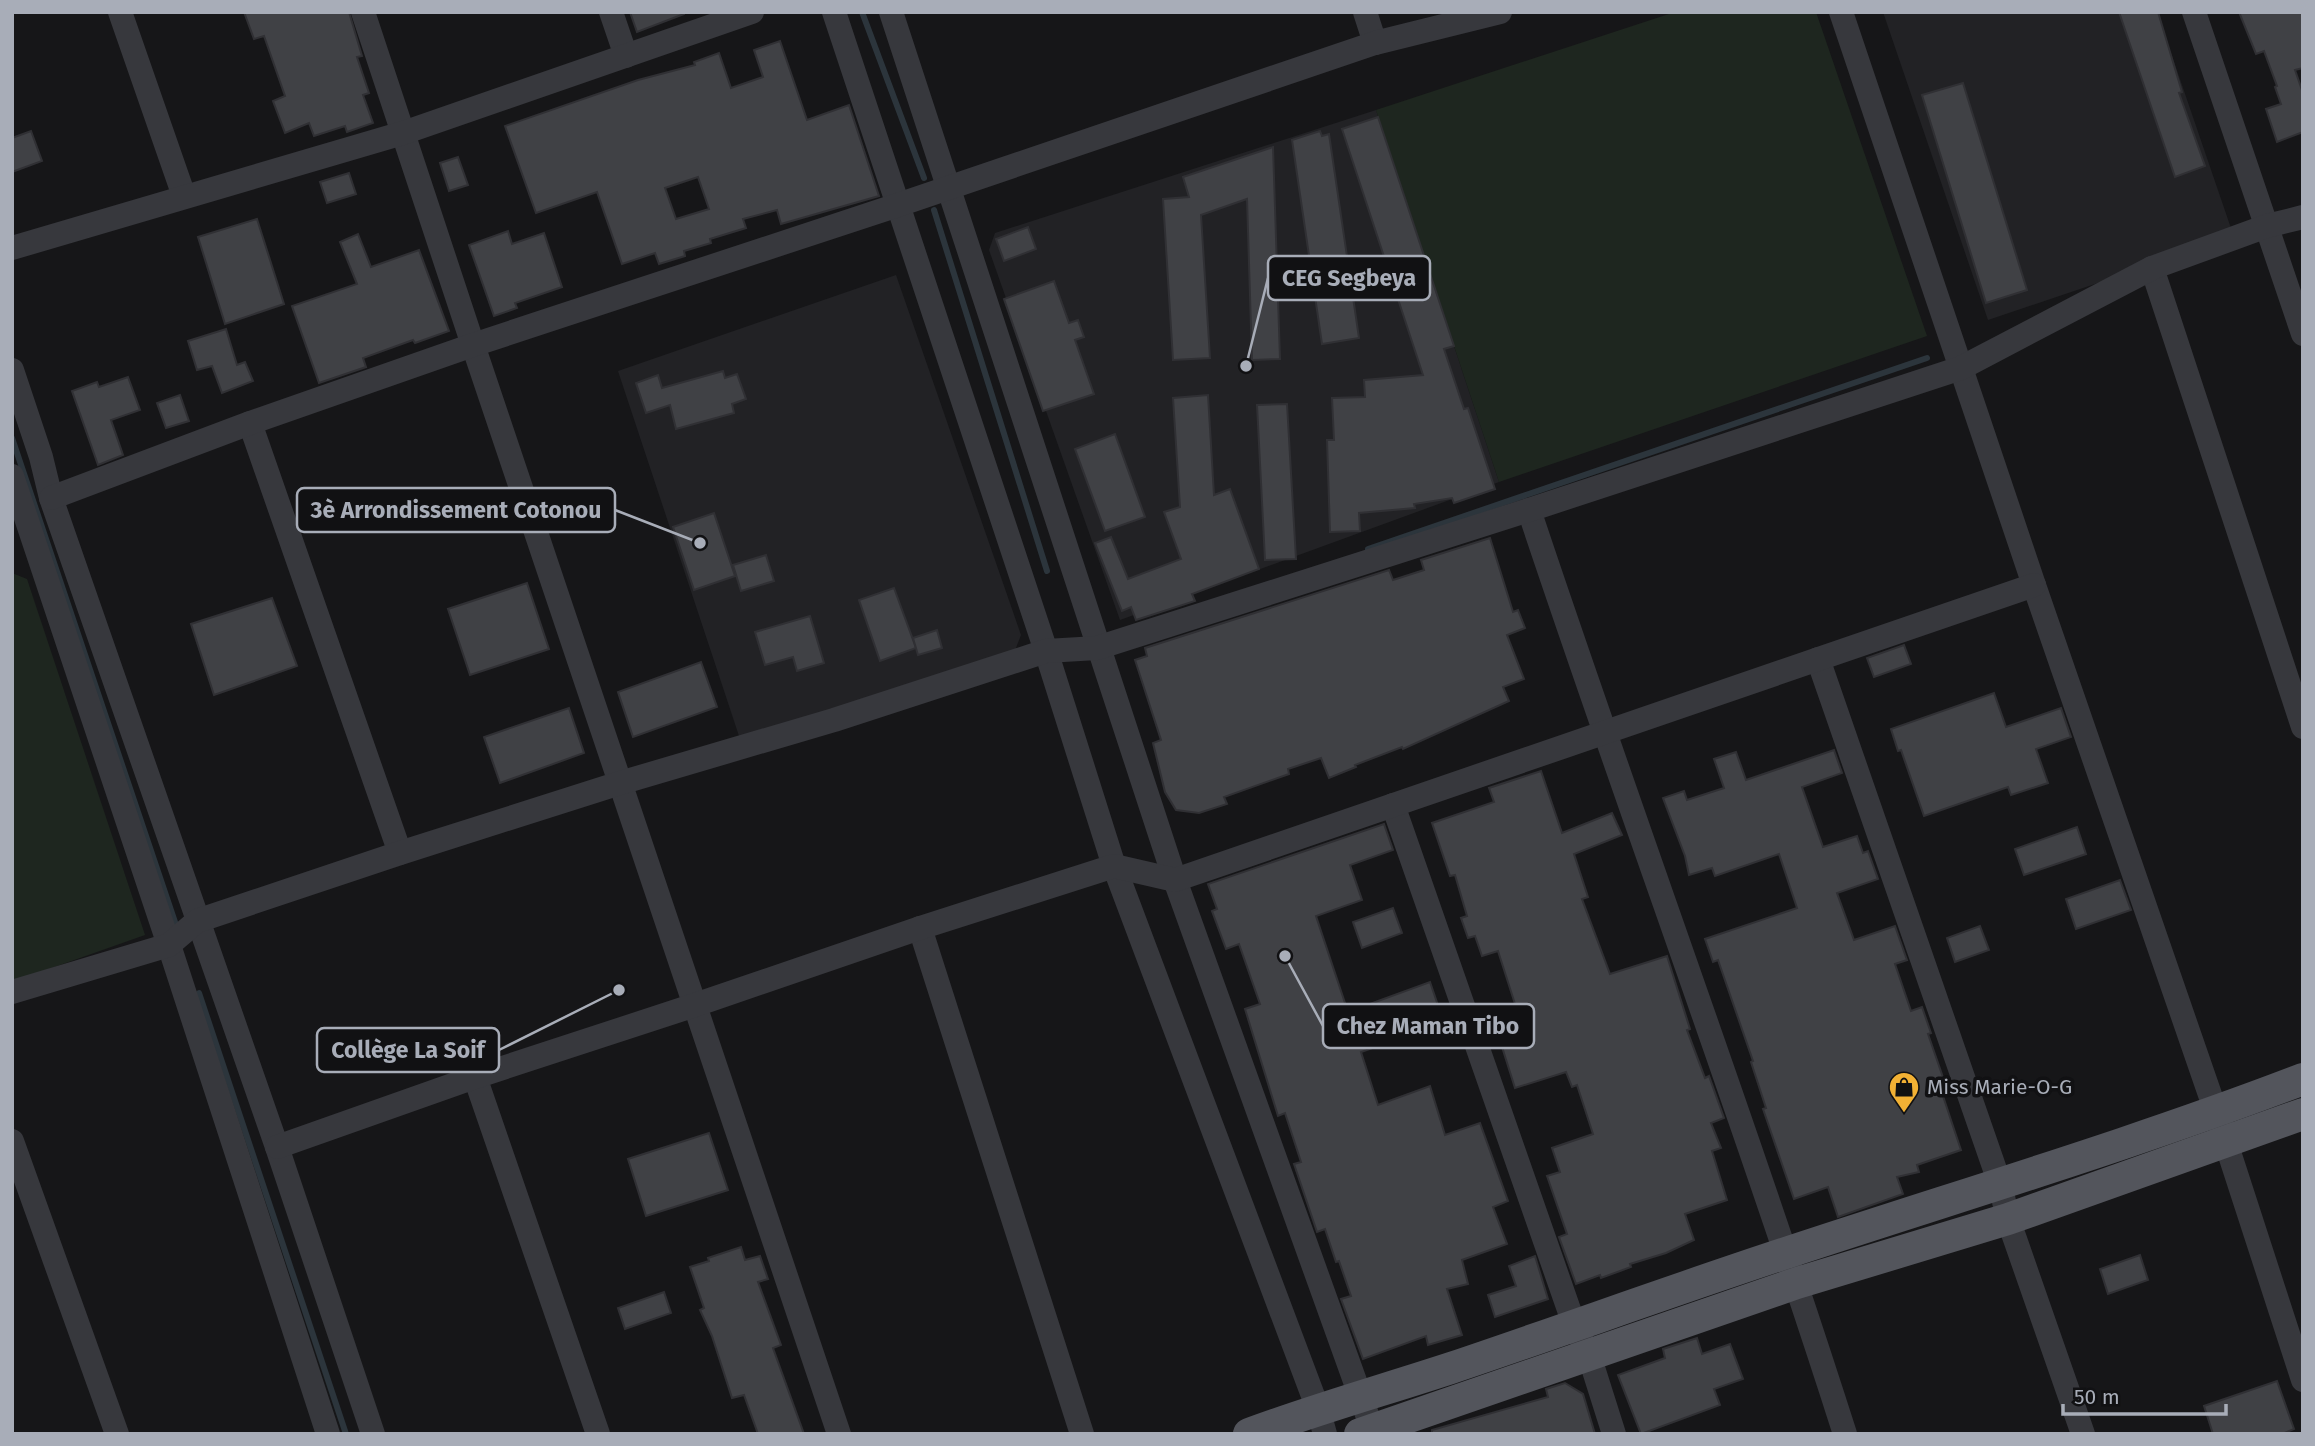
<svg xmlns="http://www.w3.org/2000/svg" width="2315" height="1446" font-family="'Fira Sans',sans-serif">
<rect width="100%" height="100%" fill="#161618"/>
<g fill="#222225">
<polygon points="1883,12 2157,12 2234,237 1988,320"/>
<polygon points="1376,110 1499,482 1120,620 989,250 995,233"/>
<polygon points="896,275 1021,635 1012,658 741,742 618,371"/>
</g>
<g fill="#1e261f">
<polygon points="1675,12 1816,12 1927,336 1499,482 1376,110"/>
<polygon points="12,573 27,579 145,935 12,982"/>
</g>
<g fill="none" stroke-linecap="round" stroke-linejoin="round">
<g stroke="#2c353c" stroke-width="6">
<polyline points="862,12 924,178"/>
<polyline points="934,210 1047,571"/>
<polyline points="12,438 177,928"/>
<polyline points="1368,549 1927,358"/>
<polyline points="199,993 346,1434"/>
</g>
</g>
<g fill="#404145" stroke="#303034" stroke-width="2" fill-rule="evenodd">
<polygon points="244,12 349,12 362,56 357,57 369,93 363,95 373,123 347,132 345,126 314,136 309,123 285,133 273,101 285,96 264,36 254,39"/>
<polygon points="630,12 684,12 684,14 637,32"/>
<polygon points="2119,12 2158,12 2182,92 2179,93 2205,166 2175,177"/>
<polygon points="2239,12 2303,12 2303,68 2295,70 2303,93 2303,132 2277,142 2266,109 2281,104 2275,87 2277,86 2264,51 2256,54"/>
<path d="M 780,41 L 807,120 L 849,105 L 879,196 L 781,224 L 777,210 L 743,219 L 746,228 L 710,239 L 711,243 L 684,251 L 685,256 L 659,264 L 655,253 L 622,264 L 597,192 L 536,213 L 505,126 L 638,80 L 695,65 L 694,62 L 719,53 L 731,88 L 763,77 L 754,50 ZM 698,177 L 709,209 L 676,219 L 665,188 Z"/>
<polygon points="1963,83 2027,290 1986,303 1922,95"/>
<polygon points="1378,117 1454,346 1444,349 1464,409 1468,408 1495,489 1454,503 1452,498 1414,504 1415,508 1359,513 1360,531 1330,532 1327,440 1334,440 1332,398 1365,397 1364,380 1423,375 1342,129"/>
<polygon points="31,131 42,161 12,172 12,138"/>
<polygon points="1320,131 1322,136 1329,134 1359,338 1322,344 1292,140"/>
<polygon points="1273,147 1280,359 1252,360 1247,199 1201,215 1210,358 1173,360 1163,199 1189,197 1183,177"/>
<polygon points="458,157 468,185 449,191 440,163"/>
<polygon points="349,173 356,194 327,203 320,182"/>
<polygon points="257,219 284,304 225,324 198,237"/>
<polygon points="1028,227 1036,249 1004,261 996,239"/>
<polygon points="508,231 512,244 544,233 562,287 515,303 517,308 494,316 469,245"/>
<polygon points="358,234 371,267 419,250 449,331 415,343 413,340 363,358 366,367 319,383 292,306 357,284 340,242"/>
<polygon points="1054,281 1069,323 1078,320 1084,337 1075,340 1094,394 1043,411 1004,299"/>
<polygon points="226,329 237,365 245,362 253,381 222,393 212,366 197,370 188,341"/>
<polygon points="723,371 725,378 737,374 746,399 732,404 734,413 676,429 670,405 646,413 636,383 658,375 662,388"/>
<polygon points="128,377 140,410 111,420 123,455 98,465 72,391 97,382 99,387"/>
<polygon points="180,395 189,421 166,428 157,403"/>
<polygon points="1208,395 1214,495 1230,489 1259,569 1192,594 1195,601 1136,620 1131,607 1122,611 1095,543 1111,537 1128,579 1181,559 1164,512 1180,507 1173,398"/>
<polygon points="1287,404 1296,559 1265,560 1257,405"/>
<polygon points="1115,434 1145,517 1105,531 1075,449"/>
<polygon points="714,513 735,576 694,590 673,527"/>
<polygon points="1490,538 1513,612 1518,610 1525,628 1507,635 1524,679 1503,687 1509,701 1403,749 1402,747 1355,765 1356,767 1329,778 1321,758 1288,769 1289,774 1224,797 1227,804 1199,813 1176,810 1165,792 1153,743 1161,740 1135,660 1147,656 1145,648 1389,570 1393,580 1424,570 1421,560"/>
<polygon points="766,555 774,581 741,591 733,565"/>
<polygon points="527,583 549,649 470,675 448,609"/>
<polygon points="894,588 916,648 880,661 859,600"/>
<polygon points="272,598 297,666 214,695 191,624"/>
<polygon points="810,616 824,663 797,671 793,657 765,665 755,632"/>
<polygon points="937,630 942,648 918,655 913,638"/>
<polygon points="1904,645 1911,664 1874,677 1867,658"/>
<polygon points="701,662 717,707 633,737 618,692"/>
<polygon points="1994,693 2006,727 2061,708 2071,737 2036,749 2048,783 2011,795 2008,787 1924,816 1901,750 1898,751 1891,729"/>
<polygon points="569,708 584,753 500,783 484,737"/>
<polygon points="1834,750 1842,773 1802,787 1823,847 1857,836 1863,853 1868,851 1878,879 1837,893 1854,940 1895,926 1907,960 1895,964 1911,1011 1922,1007 1931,1033 1928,1034 1947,1089 1941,1090 1961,1150 1917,1165 1919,1172 1897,1177 1903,1194 1838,1217 1828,1187 1794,1199 1763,1109 1766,1108 1751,1062 1753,1061 1718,960 1713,962 1705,939 1797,908 1779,854 1715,876 1712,868 1689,875 1685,856 1663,798 1684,791 1687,800 1724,788 1714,759 1736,752 1746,780"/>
<polygon points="1541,771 1562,833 1612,813 1622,835 1574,854 1588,897 1582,899 1610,974 1667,956 1690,1029 1687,1030 1705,1078 1709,1076 1724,1118 1711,1123 1721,1148 1712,1151 1727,1200 1685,1214 1694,1240 1666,1253 1630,1264 1631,1267 1601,1278 1600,1275 1576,1284 1559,1237 1567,1234 1547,1176 1560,1172 1552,1148 1593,1134 1577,1085 1572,1087 1566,1072 1515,1088 1491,1012 1515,1004 1498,951 1482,956 1475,936 1468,938 1461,918 1467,916 1455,875 1450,876 1432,823 1494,802 1489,788"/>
<polygon points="1384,824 1393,850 1350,865 1362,900 1316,916 1348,1012 1430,982 1444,1023 1361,1052 1378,1105 1430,1086 1445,1135 1480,1123 1508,1201 1493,1207 1507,1244 1462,1260 1468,1284 1447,1289 1462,1335 1428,1345 1426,1336 1363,1359 1341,1299 1351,1296 1339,1261 1336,1262 1325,1229 1317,1232 1294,1164 1301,1162 1285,1113 1278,1116 1245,1009 1260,1004 1239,944 1226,949 1212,911 1217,909 1208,884"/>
<polygon points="2077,827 2086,854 2024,875 2015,849"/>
<polygon points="2120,880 2131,910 2076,929 2066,899"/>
<polygon points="1393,908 1402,933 1362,948 1353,922"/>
<polygon points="1980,926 1989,950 1955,962 1947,938"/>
<polygon points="709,1133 728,1190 646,1216 628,1159"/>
<polygon points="741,1247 745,1260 760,1256 768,1279 758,1282 781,1345 773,1348 804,1434 758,1434 744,1395 732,1398 712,1336 700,1310 704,1308 690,1267 709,1261 708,1258"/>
<polygon points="2140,1255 2148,1280 2108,1294 2100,1269"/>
<polygon points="1535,1256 1548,1299 1495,1317 1488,1295 1516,1286 1509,1266"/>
<polygon points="664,1292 671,1313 625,1329 618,1308"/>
<polygon points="1697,1338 1702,1354 1730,1344 1743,1379 1714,1389 1720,1405 1641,1434 1618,1375 1665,1358 1663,1349"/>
<polygon points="2277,1381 2294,1429 2282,1434 2213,1434 2204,1406"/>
<polygon points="1565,1383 1583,1394 1595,1434 1432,1434 1432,1430 1548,1397 1546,1389"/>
</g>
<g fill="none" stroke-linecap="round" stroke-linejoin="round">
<g stroke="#37383d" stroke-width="24">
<polyline points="120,12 184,196"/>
<polyline points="363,12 473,345 839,1434"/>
<polyline points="611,12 626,56"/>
<polyline points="834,12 1046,651 1114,866 1318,1409 1325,1434"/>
<polyline points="891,12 1175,880 1374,1434"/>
<polyline points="1365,12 1375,43"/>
<polyline points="1841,12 2034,585 2216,1112 2303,1380"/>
<polyline points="2194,12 2303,334"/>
<polyline points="12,248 403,133 752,12"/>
<polyline points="2152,268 2303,727"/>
<polyline points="12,370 41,457 51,498 277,1147 373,1434"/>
<polyline points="250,423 400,853"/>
<polyline points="12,476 169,945 328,1434"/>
<polyline points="51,498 250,423 473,345 898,205 1375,43 1500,12"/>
<path d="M 1529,510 C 1632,819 1746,1124 1845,1434"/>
<polyline points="1818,659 2000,1184 2008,1219 2083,1434"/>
<polyline points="1393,805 1575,1327 1589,1355 1614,1434"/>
<polyline points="920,928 1082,1434"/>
<polyline points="12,992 169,945 197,921 400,853 620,783 834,720 1046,651 1097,648 1529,510 1961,368 2152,268 2267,226 2303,217"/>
<polyline points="475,1077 598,1434"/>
<polyline points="12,1141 117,1434"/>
<polyline points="277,1147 475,1077 695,1005 920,928 1114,866 1175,880 2034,585"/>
</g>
<g stroke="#53555c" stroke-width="32">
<path d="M 1249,1434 C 1316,1409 1384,1390 1451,1368 C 1564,1330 1676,1289 1789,1252 C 1961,1195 2134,1144 2303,1079"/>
<polyline points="1360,1434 1797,1283 2008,1219 2303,1114"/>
</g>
</g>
<defs>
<g id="shop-pin" transform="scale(1.575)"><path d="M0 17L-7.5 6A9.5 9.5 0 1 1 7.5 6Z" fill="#f2b134" stroke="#111113"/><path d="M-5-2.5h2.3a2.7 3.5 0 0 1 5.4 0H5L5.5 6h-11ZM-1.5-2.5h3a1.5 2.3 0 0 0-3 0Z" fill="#111"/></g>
</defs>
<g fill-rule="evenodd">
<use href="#shop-pin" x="1904" y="1087"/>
</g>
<g text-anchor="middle" stroke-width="7" stroke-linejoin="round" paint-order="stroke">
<g font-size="21" fill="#a8adb8" stroke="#111113" text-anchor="start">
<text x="1927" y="1094">Miss Marie-O-G</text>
</g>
</g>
<path fill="none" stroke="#a8adb8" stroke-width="2.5" d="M1246 366L1268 278M700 543L615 510M1285 956L1323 1026M619 990L499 1050"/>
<g fill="#a8adb8" stroke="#111113" stroke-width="2.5">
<circle cx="1246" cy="366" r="7"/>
<circle cx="700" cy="543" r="7"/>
<circle cx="1285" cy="956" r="7"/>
<circle cx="619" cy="990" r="7"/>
</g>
<g fill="#111113" stroke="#a8adb8" stroke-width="2.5">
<rect x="1268" y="256" width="162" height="44" rx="7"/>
<rect x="297" y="488" width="318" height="44" rx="7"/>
<rect x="1323" y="1004" width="211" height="44" rx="7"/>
<rect x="317" y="1028" width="182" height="44" rx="7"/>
</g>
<g font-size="23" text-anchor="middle" font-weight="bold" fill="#a8adb8">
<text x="1349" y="286">CEG Segbeya</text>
<text x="456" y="518">3è Arrondissement Cotonou</text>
<text x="1428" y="1034">Chez Maman Tibo</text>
<text x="408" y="1058">Collège La Soif</text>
</g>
<rect width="2315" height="1446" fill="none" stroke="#a8adb8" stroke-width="28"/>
<path d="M2063 1404v10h163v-10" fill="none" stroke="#a8adb8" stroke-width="3.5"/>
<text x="2074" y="1404" font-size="21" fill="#a8adb8" stroke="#111113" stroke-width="5" paint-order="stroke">50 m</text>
</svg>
